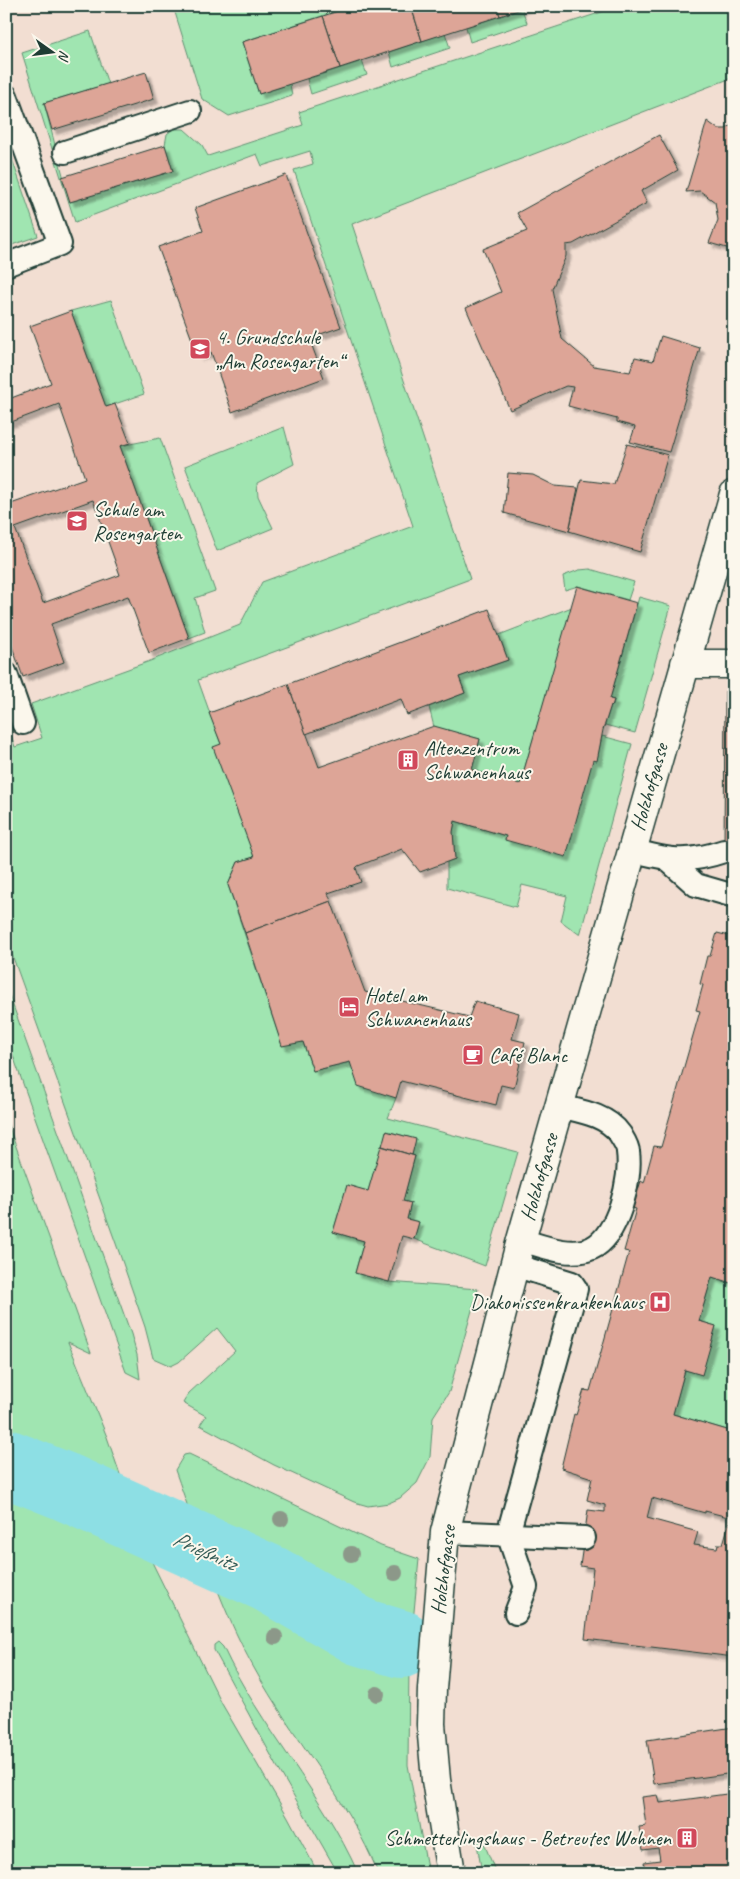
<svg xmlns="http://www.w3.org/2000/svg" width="740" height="1879" font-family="Caveat,sans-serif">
<defs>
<filter id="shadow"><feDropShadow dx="4.5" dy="4.5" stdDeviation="1" flood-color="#0004"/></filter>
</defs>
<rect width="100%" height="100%" fill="#f2ded2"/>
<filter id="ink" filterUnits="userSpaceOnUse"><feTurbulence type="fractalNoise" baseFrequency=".02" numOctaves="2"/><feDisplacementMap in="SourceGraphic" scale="10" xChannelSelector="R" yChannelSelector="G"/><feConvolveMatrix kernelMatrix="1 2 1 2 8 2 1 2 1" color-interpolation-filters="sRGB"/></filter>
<g filter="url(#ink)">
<g fill="#a0e5b1" stroke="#609172">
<polygon points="173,6 353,6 242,42 259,94 290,84 292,96 229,116 202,99"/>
<polygon points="620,6 734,6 734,77 352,224 470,579 198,680 221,744 254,857 238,862 228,885 282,1045 303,1042 313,1071 350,1062 396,1098 388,1118 518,1152 485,1266 414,1239 419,1222 407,1219 411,1203 403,1201 415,1156 412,1155 415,1139 387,1131 368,1191 347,1186 333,1232 364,1241 355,1273 389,1282 478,1289 449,1392 433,1417 430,1457 417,1483 400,1498 389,1503 368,1506 354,1502 274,1465 200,1425 206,1416 183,1403 189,1393 235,1351 217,1328 179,1362 171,1366 153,1358 145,1327 119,1252 6,938 6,720 15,747 42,738 31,704 150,661 240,625 262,582 413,526 294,170 313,164 310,151 262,166 257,154 75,222 22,53 90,31 108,84 44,103 70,202 173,171 165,145 167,134 173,129 184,129 202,145 208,156 303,125 299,112"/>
<polygon points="522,9 527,23 470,42 466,27"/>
<polygon points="445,33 450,48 393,67 389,52"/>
<polygon points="362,61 367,75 311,94 307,79"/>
<polygon points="6,141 38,236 6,247"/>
<polygon points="111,300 144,394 106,407 71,311"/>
<polygon points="284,427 294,464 257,483 258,496 273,528 217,551 185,466"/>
<polygon points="160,438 215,591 195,598 205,632 189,638 120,446"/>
<polygon points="590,569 634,582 628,600 578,586 565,590 563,576 579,570"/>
<polygon points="639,597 671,606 635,733 605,725 611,705 613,706 614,700 610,699"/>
<polygon points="572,607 520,784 472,770 480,739 434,727 429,707 465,693 459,677 508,660 499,635"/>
<polygon points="602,736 632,744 580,935 561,921 567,896 522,885 516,907 447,888 447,862 455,859 453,832 455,821 506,836 593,760 597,760"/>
<polygon points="6,986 131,1334 137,1355 140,1379 126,1372 6,1036"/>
<polygon points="6,1119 91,1353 68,1342 107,1437 147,1552 222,1704 288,1817 318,1873 6,1873"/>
<polygon points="712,1277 734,1284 734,1432 673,1414 685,1370 701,1374 716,1326 699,1321"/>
<path d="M 189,1454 L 381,1546 L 419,1559 L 409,1664 L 408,1765 L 428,1873 L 378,1873 C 348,1798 292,1738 254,1668 C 219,1606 199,1537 175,1470 L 184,1455 Z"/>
<path d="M 218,1642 L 223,1647 C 260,1727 322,1792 358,1873 L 338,1873 L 278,1768 L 214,1650 L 214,1645 Z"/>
<polygon points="482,1838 496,1873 482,1873 477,1844"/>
</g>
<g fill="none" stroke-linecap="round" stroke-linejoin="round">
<polyline stroke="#8ddfe4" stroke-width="68" points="6,1463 66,1487 270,1579 361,1632 401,1644"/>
</g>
<g fill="#dda597" stroke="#1f3d34" fill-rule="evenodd" filter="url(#shadow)">
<polygon points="353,6 411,6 422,41 340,68 323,16"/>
<polygon points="411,6 497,6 500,16 422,41"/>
<polygon points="497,6 530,6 500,16"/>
<polygon points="323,16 340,68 259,94 242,42"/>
<polygon points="146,72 154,99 52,130 44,103"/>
<polygon points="707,121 718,129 726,129 734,123 734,250 709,243 718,220 715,202 700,191 686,192"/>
<polygon points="659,135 678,170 641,191 647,203 573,244 566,245 566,256 552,289 562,339 594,366 630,372 635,357 653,361 661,336 700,348 669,452 630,442 635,427 617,422 617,419 568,406 573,387 566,386 510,410 466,308 501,292 483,249 527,231 517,213"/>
<polygon points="165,145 173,171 70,202 62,177"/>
<polygon points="286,175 341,327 309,338 324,378 232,412 211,352 198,356 158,247 203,231 195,208"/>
<path d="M 71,311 L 106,407 L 115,404 L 130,443 L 120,446 L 189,638 L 149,653 L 128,596 L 51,624 L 64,662 L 23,677 L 6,630 L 6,500 L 8,505 L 85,478 L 59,404 L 6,424 L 6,400 L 51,383 L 30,326 ZM 93,500 L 120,575 L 43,603 L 15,528 Z"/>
<polygon points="627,444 668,455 640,552 569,531 581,480 614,484"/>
<polygon points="508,473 533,475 555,486 578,488 569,531 504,513"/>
<polygon points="577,586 637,603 610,699 614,700 612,706 611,705 603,730 597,761 593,760 566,857 505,840 506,836 455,821 453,832 455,859 420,872 402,849 358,866 356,868 361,882 328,893 331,901 245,933 228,885 238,862 254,857 213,747 221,744 209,713 288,684 319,767 434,726 480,739 472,770 520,784"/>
<polygon points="489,609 508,660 459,677 465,693 407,715 401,699 306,734 288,684"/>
<polygon points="725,691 734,691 734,868 724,851"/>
<polygon points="331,901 365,992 469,1017 475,1001 519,1013 512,1039 525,1042 514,1088 501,1085 496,1105 401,1081 396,1098 358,1086 350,1062 313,1071 303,1042 282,1046 245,933"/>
<path d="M 717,933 L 734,937 L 734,1284 L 712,1277 L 699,1321 L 716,1326 L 702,1375 L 685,1370 L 673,1414 L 734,1432 L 734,1657 L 585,1639 L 593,1568 L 580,1566 L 588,1510 L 605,1512 L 605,1505 L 587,1500 L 592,1478 L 561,1468 L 574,1414 L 576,1415 L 584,1390 L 590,1391 L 629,1252 L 624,1251 L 636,1209 L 632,1208 L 641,1181 L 644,1183 L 654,1146 L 661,1147 L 700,1011 L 696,1010 L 703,985 L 700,984 L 707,956 L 710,956 ZM 652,1498 L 705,1513 L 705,1511 L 728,1517 L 729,1513 L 732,1514 L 723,1544 L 718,1544 L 717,1548 L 694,1545 L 698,1532 L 647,1518 Z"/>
<polygon points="386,1131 416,1139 412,1155 382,1146"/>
<polygon points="381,1146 415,1156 403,1201 411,1203 407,1219 419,1222 414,1239 402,1236 389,1282 355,1273 364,1241 333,1232 347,1185 368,1191"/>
<polygon points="734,1727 734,1773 654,1784 647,1740"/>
<polygon points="734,1793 734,1873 646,1873 644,1862 660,1860 658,1848 643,1850 639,1827 646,1826 642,1797 658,1795 660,1803"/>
</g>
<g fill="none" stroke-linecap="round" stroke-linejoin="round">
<g stroke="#1f3d34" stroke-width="26">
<g id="lane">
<polyline points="6,96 60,244 6,265"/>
<polyline points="65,152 190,111"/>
<polyline points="6,674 23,723"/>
<path d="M 631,850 C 668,860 686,864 724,851"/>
<polyline points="668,860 696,885 734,896"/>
<path d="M 521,1240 C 542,1246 571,1258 592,1248 C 618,1236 632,1178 628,1152 C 628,1146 623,1139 620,1134 C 607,1115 580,1111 559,1106"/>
<polyline points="514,1265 572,1283 576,1289 508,1534 526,1587 516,1613"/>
<polyline points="445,1532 584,1538"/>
</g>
</g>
<g stroke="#1f3d34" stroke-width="31">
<g id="street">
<polyline points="685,664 734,664"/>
<polyline points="451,1873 436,1780 431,1724 432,1689 445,1532 521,1240 734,494"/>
</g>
</g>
<use href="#lane" stroke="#fbf7ec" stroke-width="22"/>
<use href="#street" stroke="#fbf7ec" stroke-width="28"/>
</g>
<g fill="#8c9889">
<circle cx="281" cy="1519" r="8"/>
<circle cx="351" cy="1554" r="8"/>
<circle cx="395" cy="1573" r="8"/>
<circle cx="275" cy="1637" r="8"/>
<circle cx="377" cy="1694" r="8"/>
</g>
</g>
<defs>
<g id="school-square" transform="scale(1.125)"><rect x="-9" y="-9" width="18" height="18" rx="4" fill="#d1495b" stroke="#fbf7ec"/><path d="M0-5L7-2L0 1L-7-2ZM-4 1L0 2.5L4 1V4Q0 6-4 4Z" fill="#fff"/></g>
<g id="building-square" transform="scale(1.125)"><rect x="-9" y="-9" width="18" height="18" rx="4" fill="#d1495b" stroke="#fbf7ec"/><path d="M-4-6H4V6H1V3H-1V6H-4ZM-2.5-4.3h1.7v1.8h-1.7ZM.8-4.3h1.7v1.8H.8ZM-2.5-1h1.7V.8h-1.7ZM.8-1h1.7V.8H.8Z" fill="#fff"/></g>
<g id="hotel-square" transform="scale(1.125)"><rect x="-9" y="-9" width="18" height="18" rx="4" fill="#d1495b" stroke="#fbf7ec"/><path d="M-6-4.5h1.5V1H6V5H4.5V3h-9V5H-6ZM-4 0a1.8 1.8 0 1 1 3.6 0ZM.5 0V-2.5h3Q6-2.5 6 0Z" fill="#fff"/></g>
<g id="cafe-square" transform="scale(1.125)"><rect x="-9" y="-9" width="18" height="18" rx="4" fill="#d1495b" stroke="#fbf7ec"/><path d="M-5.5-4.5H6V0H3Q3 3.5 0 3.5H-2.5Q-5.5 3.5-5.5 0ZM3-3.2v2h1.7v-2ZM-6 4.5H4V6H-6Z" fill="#fff"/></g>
<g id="hospital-square" transform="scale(1.125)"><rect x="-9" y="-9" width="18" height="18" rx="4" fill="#d1495b" stroke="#fbf7ec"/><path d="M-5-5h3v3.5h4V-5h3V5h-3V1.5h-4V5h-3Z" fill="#fff"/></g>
</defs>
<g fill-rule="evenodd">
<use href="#school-square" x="200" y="349"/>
<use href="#school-square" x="77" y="521"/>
<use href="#building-square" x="408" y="760"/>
<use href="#hotel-square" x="349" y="1007"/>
<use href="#cafe-square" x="473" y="1055"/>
<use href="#hospital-square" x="660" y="1302"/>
<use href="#building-square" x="687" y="1838"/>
</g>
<g text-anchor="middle" stroke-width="4" stroke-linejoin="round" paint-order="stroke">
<g font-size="21" fill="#1f3d34" stroke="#fbf7ec" text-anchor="start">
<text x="216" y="344">4. Grundschule<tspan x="216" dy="24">„Am Rosengarten“</tspan></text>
<text x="93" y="516">Schule am<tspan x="93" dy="24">Rosengarten</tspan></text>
<text x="424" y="755">Altenzentrum<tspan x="424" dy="24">Schwanenhaus</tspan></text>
<text x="365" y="1002">Hotel am<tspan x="365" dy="24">Schwanenhaus</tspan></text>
<text x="489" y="1062">Café Blanc</text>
<text x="644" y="1309" text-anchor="end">Diakonissenkrankenhaus</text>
<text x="671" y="1845" text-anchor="end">Schmetterlingshaus - Betreutes Wohnen</text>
</g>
<g font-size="21" fill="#1f3d34" stroke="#fbf7ec">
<text transform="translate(649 787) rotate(-74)" y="7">Holzhofgasse</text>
<text transform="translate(539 1177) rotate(-74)" y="7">Holzhofgasse</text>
<text transform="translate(443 1570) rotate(-83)" y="7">Holzhofgasse</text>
</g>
<g font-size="22" font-style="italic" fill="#355d57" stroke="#fbf7ec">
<text transform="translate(205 1550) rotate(24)" y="8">Prießnitz</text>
</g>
</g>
<rect width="740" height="1879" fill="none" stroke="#fbf7ec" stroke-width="25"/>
<rect x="12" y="12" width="715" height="1854" fill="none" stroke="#1f3d34" stroke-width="2" filter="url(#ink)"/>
<g transform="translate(52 52) rotate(104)" stroke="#fbf7ec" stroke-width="4" paint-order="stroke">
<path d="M0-4L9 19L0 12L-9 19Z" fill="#1f3d34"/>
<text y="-8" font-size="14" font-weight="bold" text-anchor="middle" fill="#1f3d34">N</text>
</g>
</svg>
